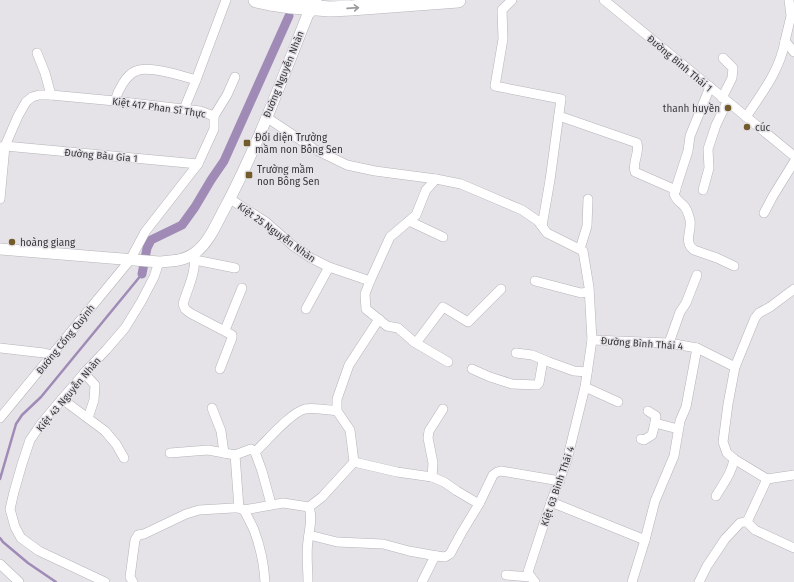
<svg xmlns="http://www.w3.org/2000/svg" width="794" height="582" font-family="'Fira Sans',sans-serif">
<rect width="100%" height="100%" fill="#e5e3e8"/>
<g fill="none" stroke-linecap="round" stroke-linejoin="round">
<g stroke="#9f8bb6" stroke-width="2.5">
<polyline points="0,479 16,424 22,415 41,397 142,274"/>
<polyline points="0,538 3,542 28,563 56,582"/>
</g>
<polyline stroke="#9f8bb6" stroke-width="9" points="142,274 147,248 151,240 182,225 195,207 211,180 224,161 289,16"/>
<g stroke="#b5b3b8" stroke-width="10">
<g id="minor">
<polyline points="512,0 502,10 503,39 495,86 561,99 550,180 542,226"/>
<polyline points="604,0 794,156"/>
<polyline points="789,0 791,16 785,41 794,52"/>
<polyline points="37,53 45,73 51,95"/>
<path d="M 710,87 L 690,136 L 688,151 L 674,194 C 676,200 680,202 684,206 C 687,209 689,216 690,220 C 692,231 683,242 694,250 L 717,258 L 734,266"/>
<polyline points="722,98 732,78 733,68 723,58"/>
<path d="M 115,101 C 118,90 126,75 136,71 C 150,65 182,76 196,80"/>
<polyline points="184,109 196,80 226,0"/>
<polyline points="214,116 227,95 235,77"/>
<path d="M 559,116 L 637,143 C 640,153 632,162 635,172 L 676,190"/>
<polyline points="266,117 314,149 347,165 375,171 436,179 461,184 522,210 538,221 547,233 583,251 589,287 592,340 585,387 567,460 551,502 528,572 531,577 535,582"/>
<path d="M 746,117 C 762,93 780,70 785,41"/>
<polyline points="0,147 5,146 198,164"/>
<polyline points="436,179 426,190 416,215 390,237 370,281 365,294 366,309 387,326 398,328 414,342 448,362"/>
<polyline points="703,190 709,168 708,149 716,125 727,102"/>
<polyline points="0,199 5,146 18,116 26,102 32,97 39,95 51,95 115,101 200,111 214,116"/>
<polyline points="230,199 266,222 292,245 311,258 329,267 370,281"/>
<polyline points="764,213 773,196 794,162"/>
<polyline points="409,221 443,237"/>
<polyline points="580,249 587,226 588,199"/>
<path d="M 194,253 C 197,271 188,287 183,304 L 185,309 L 190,313 L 232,335 L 232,338 L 220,369"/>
<polyline points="195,260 235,268"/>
<polyline points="535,281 581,293 589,292"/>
<polyline points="306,309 329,267"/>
<polyline points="225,330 242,288"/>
<polyline points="592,340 669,343 697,348 735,367"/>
<polyline points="416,343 443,307 468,322 501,289"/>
<polyline points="669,343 680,312 686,303 697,275"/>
<polyline points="0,348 44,353 52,355"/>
<polyline points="516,353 532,355 549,362 574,371 587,372"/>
<polyline points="472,369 490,377 512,384 537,385 539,383 543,360"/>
<polyline points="84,373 95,385 94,400 88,418"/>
<polyline points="585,387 618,402"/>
<polyline points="62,399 105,431 116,444 124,458"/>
<polyline points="212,408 221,431 224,453"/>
<polyline points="648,411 656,416 655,423 678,429"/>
<polyline points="0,418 130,260 145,232 198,164 214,129 214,116"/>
<polyline points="641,439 644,440 652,435 655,423"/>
<path d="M 255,452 C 267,441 290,413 305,409 C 314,407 328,410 337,411"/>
<polyline points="170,453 208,450 235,455 251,449 255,452 262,471 271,504"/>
<polyline points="235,455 239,508"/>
<polyline points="354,462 397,472 432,477 433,463 428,438 429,431 443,409"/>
<polyline points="432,477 444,482 457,491 479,504"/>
<polyline points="767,479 734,459 727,453 723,442 728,404 735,367 755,318 759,313 770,307 794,289"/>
<polyline points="767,479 794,475"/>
<path d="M 716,496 C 723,484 732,473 734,459"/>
<polyline points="551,502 645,540"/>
<path d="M 244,510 C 247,516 251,523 254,530 C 260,546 264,564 265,582"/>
<polyline points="747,522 755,530 794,548"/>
<polyline points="747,522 767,479"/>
<polyline points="309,535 337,542 383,544 409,551 437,556"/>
<polyline points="0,564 19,582"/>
<polyline points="506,575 531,577"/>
<polyline points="105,582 39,551 21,538 15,527 10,509 14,492 22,464 30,440 41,424 62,399 87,370 106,350 125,328 141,302 154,277 159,262"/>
<polyline points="133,582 130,577 135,540 138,535 144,534 186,514 199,510 233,508 239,508 244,510 283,503 309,507 322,497 354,462 350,430 337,411 337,399 349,365 379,319"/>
<path d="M 308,582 C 308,569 306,554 308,541 C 309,530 313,519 309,507"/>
<polyline points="422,582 434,558 437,556 445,557 450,554 462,532 479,504 493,475 497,472 501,471 560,481"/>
<polyline points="632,582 645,540 655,501 674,456 680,421 686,407 697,348"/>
<polyline points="699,582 707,566 725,539 740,523 744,522 747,522"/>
</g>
</g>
<g stroke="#b5b3b8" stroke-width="12">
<path id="tertiary" d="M 0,249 L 159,262 C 172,261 185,261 196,252 C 210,241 217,222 226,206 C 258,145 282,79 308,14 L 314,8 L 316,0"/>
</g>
<g stroke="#b5b3b8" stroke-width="16">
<polyline id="trunk" points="256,0 270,3 291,6 330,9 351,8 458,0"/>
</g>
<use href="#minor" stroke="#fff" stroke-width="9"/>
<use href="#tertiary" stroke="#fff" stroke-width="11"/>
<use href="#trunk" stroke="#fff" stroke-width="15"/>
</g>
<defs><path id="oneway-shaft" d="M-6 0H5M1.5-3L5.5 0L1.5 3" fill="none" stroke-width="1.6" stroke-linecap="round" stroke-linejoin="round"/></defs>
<use stroke="#9b9a9c" href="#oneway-shaft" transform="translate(353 8) rotate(-4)"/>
<g fill="#735b2c" stroke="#e5e3e8" stroke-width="1.5">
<circle cx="728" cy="108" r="4"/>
<circle cx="747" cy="127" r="4"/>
<rect x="243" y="139" width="8" height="8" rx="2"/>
<rect x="245" y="171" width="8" height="8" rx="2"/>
<circle cx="12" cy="242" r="4"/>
</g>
<g text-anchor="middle" stroke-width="3" stroke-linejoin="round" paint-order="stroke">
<g font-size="10" fill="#373638" stroke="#e5e3e8">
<text transform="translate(680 63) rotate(40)" y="4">Đường Bình Thái 1</text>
<text transform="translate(283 74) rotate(-68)" y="4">Đường Nguyễn Nhàn</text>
<text transform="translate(159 107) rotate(8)" y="4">Kiệt 417 Phan Sĩ Thực</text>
<text transform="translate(101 155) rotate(5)" y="4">Đường Bàu Gia 1</text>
<text transform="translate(277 232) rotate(36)" y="4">Kiệt 25 Nguyễn Nhàn</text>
<text transform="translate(65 339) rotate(-51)" y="4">Đường Cống Quỳnh</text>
<text transform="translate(642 343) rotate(4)" y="4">Đường Bình Thái 4</text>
<text transform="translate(68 394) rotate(-50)" y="4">Kiệt 43 Nguyễn Nhàn</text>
<text transform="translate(557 486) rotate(-71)" y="4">Kiệt 63 Bình Thái 4</text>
</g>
<g font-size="10" fill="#373638" stroke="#e5e3e8" text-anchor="start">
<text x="720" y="112" text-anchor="end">thanh huyền</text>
<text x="755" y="131">cúc</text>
<text x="255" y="141">Đối diện Trường<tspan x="255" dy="12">mầm non Bông Sen</tspan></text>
<text x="257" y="173">Trường mầm<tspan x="257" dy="12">non Bông Sen</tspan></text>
<text x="20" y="246">hoàng giang</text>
</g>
</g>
</svg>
